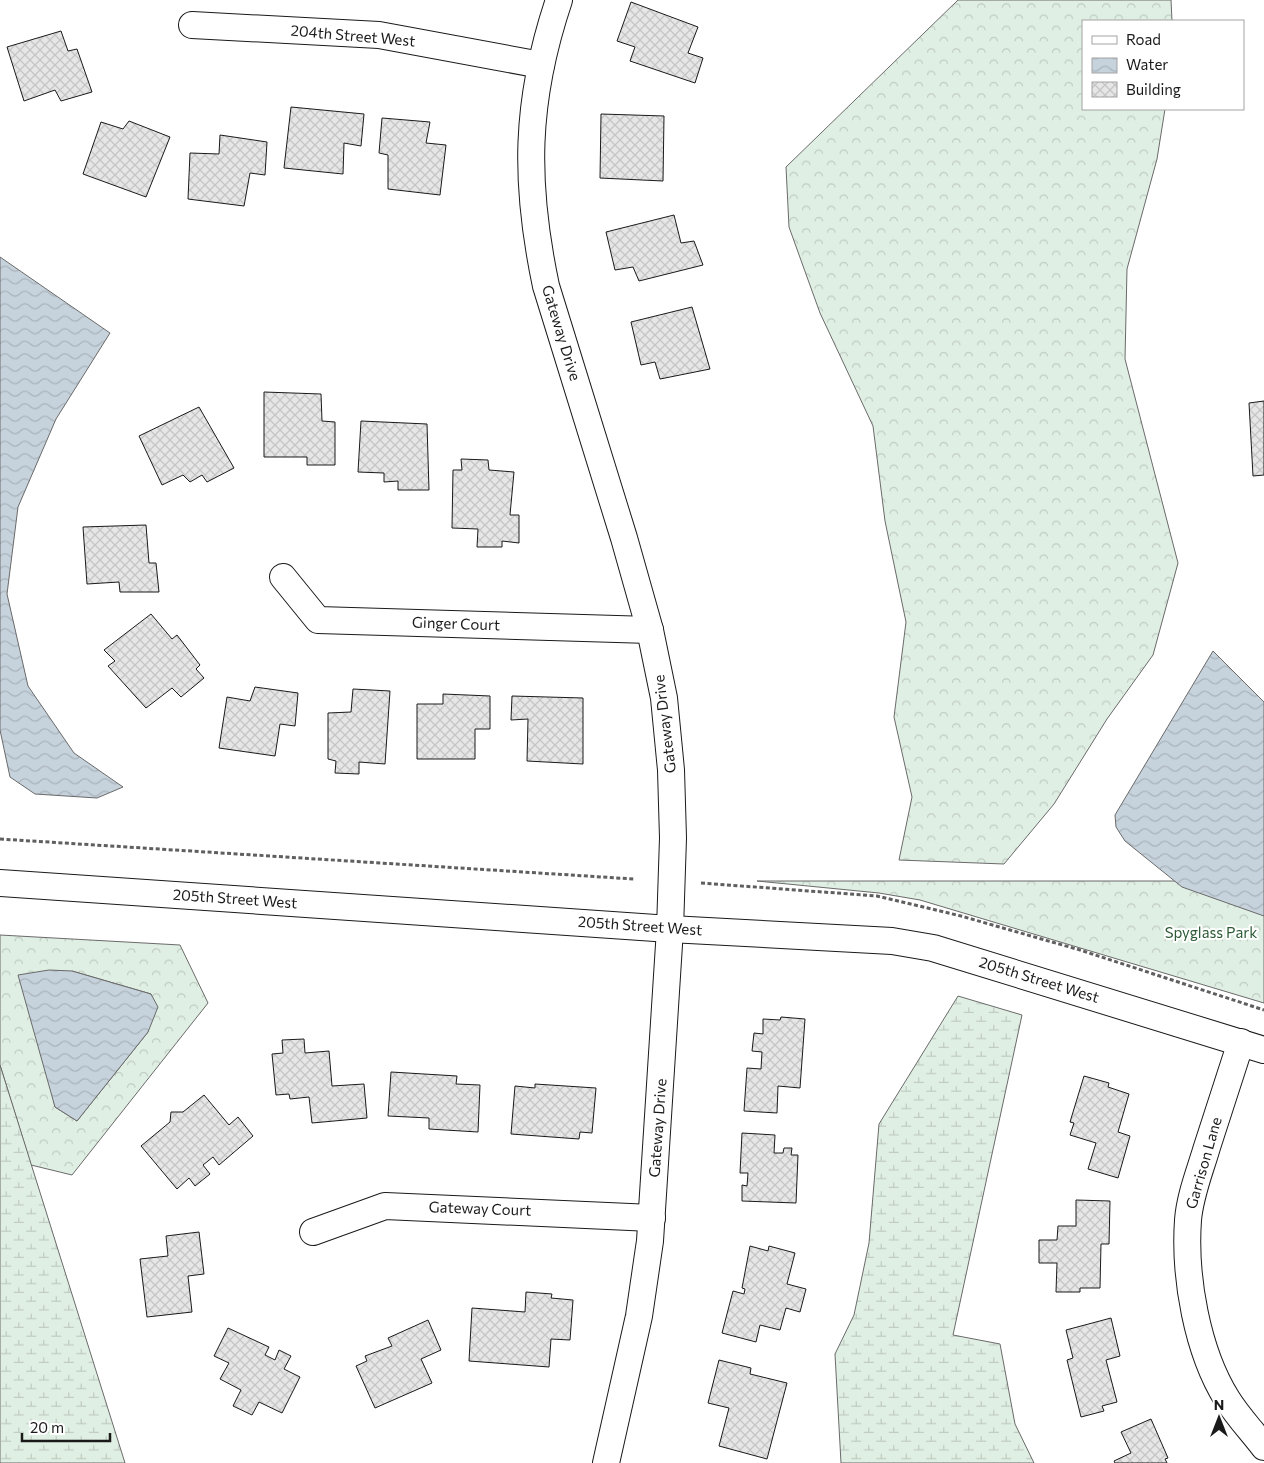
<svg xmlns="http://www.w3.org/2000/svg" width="1264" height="1463" font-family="Commissioner,sans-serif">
<defs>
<pattern id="forest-crowns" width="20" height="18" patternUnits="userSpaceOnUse" patternTransform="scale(1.25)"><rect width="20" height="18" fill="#e0efe3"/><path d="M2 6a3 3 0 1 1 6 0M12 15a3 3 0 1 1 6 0" fill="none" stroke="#c0ccc2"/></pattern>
<pattern id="wetland-marsh" width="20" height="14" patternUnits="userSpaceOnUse" patternTransform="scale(1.25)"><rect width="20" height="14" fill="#e0efe3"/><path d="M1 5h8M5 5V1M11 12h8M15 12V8" fill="none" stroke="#c0ccc2"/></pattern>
<pattern id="water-waves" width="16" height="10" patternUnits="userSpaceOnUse" patternTransform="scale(1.25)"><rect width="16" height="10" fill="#c6d2dc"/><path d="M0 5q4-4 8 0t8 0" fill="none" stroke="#aab4bc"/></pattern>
<pattern id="building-cross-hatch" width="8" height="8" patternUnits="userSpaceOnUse" patternTransform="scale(1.25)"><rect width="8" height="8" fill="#e6e6e6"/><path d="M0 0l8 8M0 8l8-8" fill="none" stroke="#c5c5c5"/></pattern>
</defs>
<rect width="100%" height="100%" fill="#fff"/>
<g fill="url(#forest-crowns)" stroke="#6a6a6a" fill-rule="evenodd">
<polygon points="958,0 1171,0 1172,21 1083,21 1083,109 1165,109 1157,159 1127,269 1125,359 1178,563 1153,655 1107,719 1054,804 1004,864 899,860 912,797 894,717 906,622 885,521 873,426 820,313 789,227 786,167"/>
<polygon points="757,881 1264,881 1264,1003 920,900 879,893"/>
<path d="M 0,935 L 180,945 L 208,1003 L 72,1175 L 31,1165 L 0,1065 ZM 72,971 L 151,994 L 148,1032 L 77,1121 L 55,1107 L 49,1078 Z"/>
</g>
<g fill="url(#wetland-marsh)" stroke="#6a6a6a">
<polygon points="958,996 1022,1015 953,1335 1000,1344 1015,1424 1034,1463 841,1463 835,1354 854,1315 869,1243 879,1124"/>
<polygon points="0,1065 125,1463 0,1463"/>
</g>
<g fill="url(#water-waves)" stroke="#6a6a6a">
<polygon points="0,257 110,333 56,419 18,507 7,594 28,686 74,753 123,787 97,798 35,794 10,777 0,730"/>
<polygon points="1213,651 1264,702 1264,916 1182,887 1125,841 1116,827 1115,815"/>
<polygon points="49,970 72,971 151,994 158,1007 148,1032 77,1121 55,1107 18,975"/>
</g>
<g fill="url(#building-cross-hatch)" stroke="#1a1a1a">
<polygon points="631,2 698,27 688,53 703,58 695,83 630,61 635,47 617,41"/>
<polygon points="61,31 68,51 77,49 92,92 61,101 55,90 24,101 7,47"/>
<polygon points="291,107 364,114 361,146 344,143 343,174 284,168"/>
<polygon points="601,114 664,116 663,181 600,178"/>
<polygon points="382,118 430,122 426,143 446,145 440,195 388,189 388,155 379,153"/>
<polygon points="129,121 170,137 146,197 83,174 101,122 123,129"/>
<polygon points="220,135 267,142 265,175 250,173 244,206 188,199 190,153 219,154"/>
<polygon points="674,215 681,243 694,241 703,265 639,281 633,267 615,270 606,232"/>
<polygon points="692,307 710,369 660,379 655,362 641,365 631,322"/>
<polygon points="264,392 321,394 322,421 335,422 335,465 307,465 307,457 264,457"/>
<polygon points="1264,401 1264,475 1253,476 1249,403"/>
<polygon points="199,407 234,468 207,482 202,475 190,482 183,475 162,485 139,436"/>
<polygon points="361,421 427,424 429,490 398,490 398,481 384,482 384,473 358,472"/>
<polygon points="461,459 488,460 489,470 514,472 510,515 519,515 519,543 502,541 502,547 477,547 478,529 452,528 453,470 462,470"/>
<polygon points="146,525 149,563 156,563 159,592 120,592 119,582 87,584 83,527"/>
<polygon points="151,614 172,639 177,635 200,665 196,669 204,678 181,697 172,688 146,708 108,666 115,661 104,650"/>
<polygon points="255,687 298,693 295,726 280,724 275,756 219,748 227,697 250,701"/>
<polygon points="353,689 390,691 385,764 359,762 359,774 335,773 336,761 328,759 328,713 351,712"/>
<polygon points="443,694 490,696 490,729 475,729 475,759 417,759 417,704 443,704"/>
<polygon points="512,696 583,698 583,764 527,761 528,719 511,720"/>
<polygon points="781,1017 805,1019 800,1088 778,1086 777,1113 744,1111 747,1068 761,1069 762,1052 752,1051 754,1033 763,1034 763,1019 780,1020"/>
<polygon points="304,1039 305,1053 329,1051 332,1086 364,1084 367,1118 312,1123 309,1097 290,1099 289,1094 276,1095 272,1054 283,1053 282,1040"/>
<polygon points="391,1072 457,1076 456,1084 480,1085 478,1132 429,1129 429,1118 388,1116"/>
<polygon points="1084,1076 1109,1083 1108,1087 1129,1094 1118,1132 1130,1136 1118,1178 1088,1169 1096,1143 1070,1135 1074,1123 1070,1122"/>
<polygon points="535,1084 596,1088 592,1133 580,1132 579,1139 511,1134 515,1086 535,1088"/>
<polygon points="204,1095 229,1125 238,1117 253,1136 219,1165 213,1157 203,1165 210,1174 195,1186 189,1178 177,1189 141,1146 170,1122 171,1112 183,1112"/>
<polygon points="742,1133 775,1135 774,1153 783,1153 784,1148 792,1148 791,1155 798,1155 796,1203 742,1201 742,1185 747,1186 748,1173 740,1173"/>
<polygon points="1076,1200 1110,1201 1109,1244 1101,1244 1100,1288 1080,1288 1080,1292 1056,1292 1057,1263 1039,1263 1039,1240 1057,1240 1058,1226 1076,1226"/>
<polygon points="199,1232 204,1274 188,1276 192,1312 147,1317 140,1259 168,1256 166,1236"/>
<polygon points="750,1246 768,1251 769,1246 795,1253 787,1284 806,1289 800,1312 786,1308 780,1330 760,1325 756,1342 722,1333 733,1291 744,1294 745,1289 742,1288"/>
<polygon points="526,1292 552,1294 551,1298 573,1300 570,1340 551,1339 549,1367 469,1361 472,1308 525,1312"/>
<polygon points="1111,1318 1120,1356 1106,1360 1117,1402 1102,1406 1104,1411 1081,1417 1067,1360 1073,1358 1066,1330"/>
<polygon points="428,1320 441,1350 421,1359 432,1383 375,1408 356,1366 367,1361 365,1356 392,1346 388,1338"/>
<polygon points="228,1328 269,1347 265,1355 275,1360 279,1350 291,1356 284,1369 300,1377 282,1413 259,1402 252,1415 233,1406 241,1390 220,1379 229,1363 214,1356"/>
<polygon points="719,1360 751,1368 750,1374 787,1383 767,1459 719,1446 729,1408 708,1403"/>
<polygon points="1151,1419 1168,1458 1165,1459 1167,1463 1115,1463 1114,1461 1131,1453 1121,1432"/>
</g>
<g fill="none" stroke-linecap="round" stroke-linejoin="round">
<g stroke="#1a1a1a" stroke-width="28">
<g id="street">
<path d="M 559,0 C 525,101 524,182 546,286 L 624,538 L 650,630 L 664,698 L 671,770 L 673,838 L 670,929 L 650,1241 L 639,1316 L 606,1463"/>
<polyline points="192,25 379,35 541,65"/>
<polyline points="283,577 318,620 650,630"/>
<polyline points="0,883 670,929 892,941 933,948 1264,1050"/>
<path d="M 1241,1042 C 1230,1077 1218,1112 1207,1147 C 1200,1171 1190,1195 1188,1220 C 1184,1277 1197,1351 1227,1399 C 1238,1417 1252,1431 1264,1447"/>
<polyline points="313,1232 385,1206 652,1218"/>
</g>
</g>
<g stroke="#5f5f5f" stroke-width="3" stroke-dasharray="4 2.5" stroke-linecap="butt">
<polyline points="0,839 634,879"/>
<polyline points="701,883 877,896 961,916 1080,950 1264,1010"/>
</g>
<use href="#street" stroke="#fff" stroke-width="26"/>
</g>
<g text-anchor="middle" stroke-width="4" stroke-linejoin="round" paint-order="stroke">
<g font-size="15" fill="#1a1a1a" stroke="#fff">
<text transform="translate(353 36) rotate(5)" y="5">204th Street West</text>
<text transform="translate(561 333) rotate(73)" y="5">Gateway Drive</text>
<text transform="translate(456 624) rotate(2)" y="5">Ginger Court</text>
<text transform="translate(665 724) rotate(-97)" y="5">Gateway Drive</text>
<text transform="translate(235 899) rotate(4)" y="5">205th Street West</text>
<text transform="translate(640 926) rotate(4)" y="5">205th Street West</text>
<text transform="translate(1039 980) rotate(17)" y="5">205th Street West</text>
<text transform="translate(658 1128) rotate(-86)" y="5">Gateway Drive</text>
<text transform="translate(1204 1163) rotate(-74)" y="5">Garrison Lane</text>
<text transform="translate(480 1209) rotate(2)" y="5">Gateway Court</text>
</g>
<g font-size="15" fill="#2b5a34" stroke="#fff">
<text x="1211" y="938">Spyglass Park</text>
</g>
</g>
<rect x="1082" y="20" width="162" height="90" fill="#ffffff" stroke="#a3a3a3"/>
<rect x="1092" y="36" width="25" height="8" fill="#ffffff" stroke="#a3a3a3"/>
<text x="1126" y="45" font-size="15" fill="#1a1a1a">Road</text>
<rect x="1092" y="58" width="25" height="15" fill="url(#water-waves)" stroke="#a3a3a3"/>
<text x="1126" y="70" font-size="15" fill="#1a1a1a">Water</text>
<rect x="1092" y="82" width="25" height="15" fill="url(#building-cross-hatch)" stroke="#a3a3a3"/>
<text x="1126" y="95" font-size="15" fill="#1a1a1a">Building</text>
<g transform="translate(1219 1418)" stroke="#ffffff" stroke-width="4" paint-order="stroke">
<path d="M0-4L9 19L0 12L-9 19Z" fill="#1a1a1a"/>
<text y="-8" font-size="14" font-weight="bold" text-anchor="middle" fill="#1a1a1a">N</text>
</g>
<path d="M22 1433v8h88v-8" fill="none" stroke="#1a1a1a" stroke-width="2.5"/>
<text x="30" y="1433" font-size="15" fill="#1a1a1a" stroke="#ffffff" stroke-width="4" paint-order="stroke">20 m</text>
</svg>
